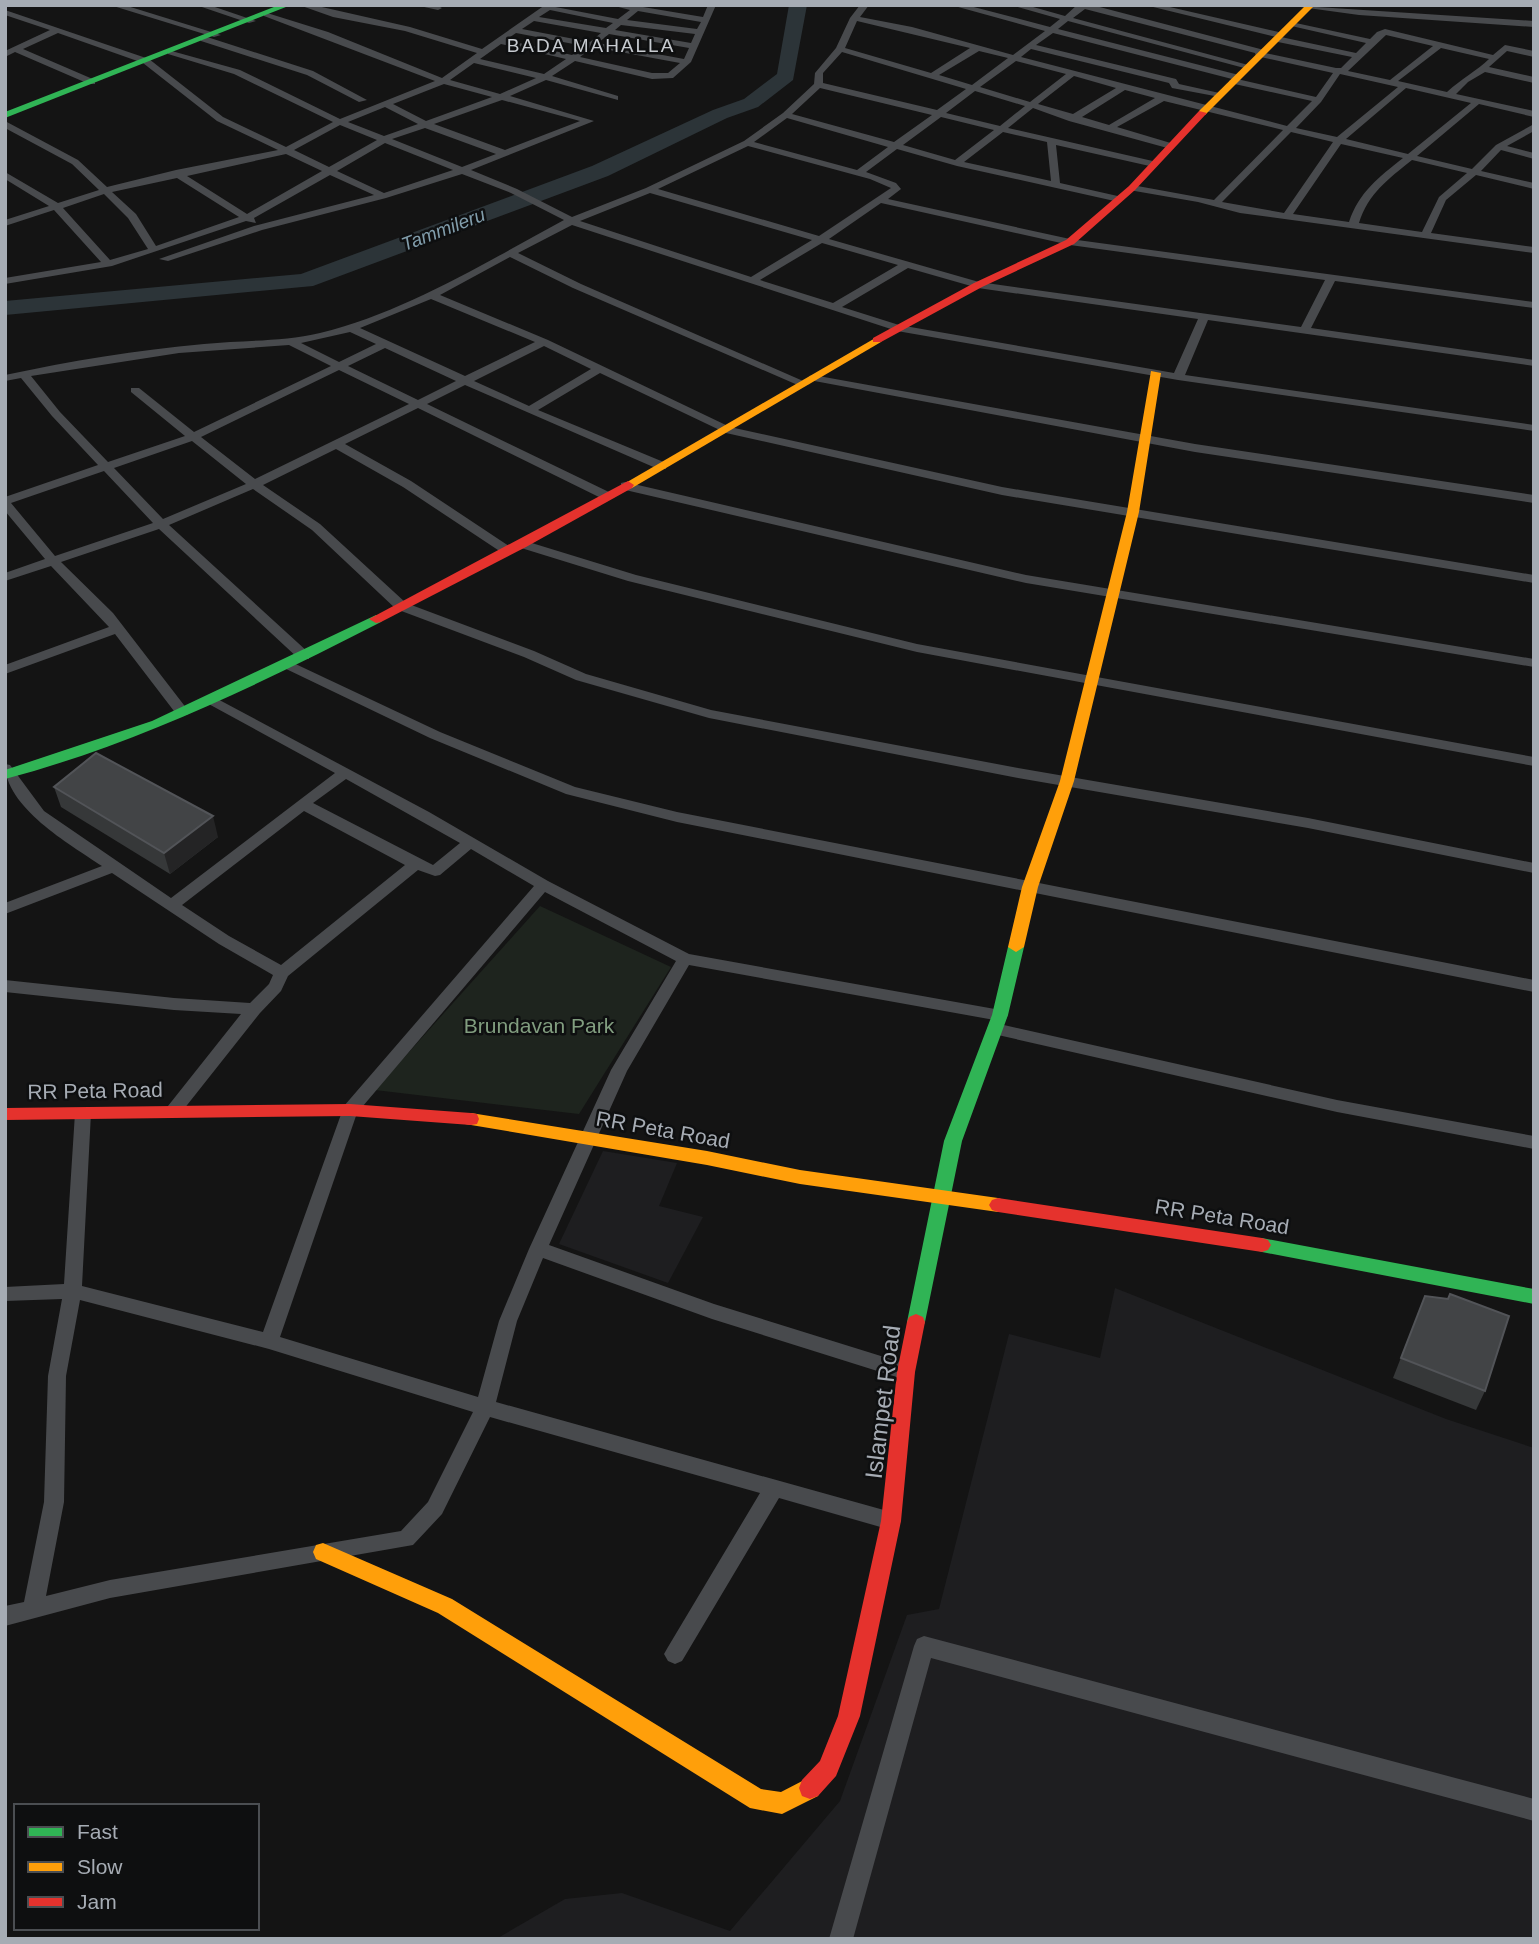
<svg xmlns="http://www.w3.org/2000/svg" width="1539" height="1944" font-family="Arial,sans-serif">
<rect width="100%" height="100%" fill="#141414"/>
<g fill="#1e1e20">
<polygon points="603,1151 677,1163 659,1206 703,1217 668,1283 559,1244"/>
<polygon points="1115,1288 1446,1419 1534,1448 1534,1939 496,1939 565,1899 622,1893 730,1931 840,1801 907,1615 939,1609 1009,1334 1100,1358"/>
</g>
<polygon fill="#1e241e" points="540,906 671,967 579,1114 375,1090"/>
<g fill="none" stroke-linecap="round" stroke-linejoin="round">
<polygon fill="#2c3438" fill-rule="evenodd" points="789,5 807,5 793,80 758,107 727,118 608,176 313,286 5,315 5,301 301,274 592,166 713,110 744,99 777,74"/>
<g fill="#484a4d" fill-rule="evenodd">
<polygon points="110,5 124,5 221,35 214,37"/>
<polygon points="196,5 209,5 256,21 249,23"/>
<path d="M 299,5 L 313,5 L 410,27 L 482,49 L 545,5 L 618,19 L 630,10 L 611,5 L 645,5 L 643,7 L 703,17 L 708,5 L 716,5 L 691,62 L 673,78 L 652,79 L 575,61 L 552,76 L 618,96 L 618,100 L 546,80 L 510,96 L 594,121 L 471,170 L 517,189 L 572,217 L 646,188 L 744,141 L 783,113 L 814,84 L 815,73 L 836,48 L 850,18 L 860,5 L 869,5 L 860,17 L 912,27 L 1013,55 L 1045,31 L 951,5 L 966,5 L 1050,27 L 1060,19 L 1011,5 L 1026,5 L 1065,16 L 1077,5 L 1092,5 L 1264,50 L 1265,53 L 1336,68 L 1341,68 L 1352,57 L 1273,41 L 1272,39 L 1276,37 L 1145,5 L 1161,5 L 1283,33 L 1284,35 L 1281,37 L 1356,53 L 1366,43 L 1287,25 L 1291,22 L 1370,39 L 1377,32 L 1385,29 L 1493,55 L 1505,45 L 1534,51 L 1534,57 L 1507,51 L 1489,67 L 1534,77 L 1534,83 L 1485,72 L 1468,82 L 1456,94 L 1534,111 L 1534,117 L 1479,104 L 1417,156 L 1472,169 L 1496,145 L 1534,124 L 1534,131 L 1507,146 L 1534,153 L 1534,159 L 1501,150 L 1481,171 L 1534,183 L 1534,189 L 1476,175 L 1446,200 L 1431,233 L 1534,247 L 1534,253 L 1240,213 L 1198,202 L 1129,190 L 1129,186 L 1132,185 L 1214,200 L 1283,130 L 1164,101 L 1117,127 L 1174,144 L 1174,148 L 1171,149 L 1069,121 L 1033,108 L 1008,128 L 1157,162 L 1157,166 L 1154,167 L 1056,145 L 1060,183 L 1122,197 L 1124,199 L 1119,202 L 957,166 L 897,149 L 866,172 L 896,183 L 901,189 L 888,199 L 1070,239 L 1534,302 L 1534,308 L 1335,281 L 1311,328 L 1534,360 L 1534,366 L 1208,320 L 1185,375 L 1534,425 L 1534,431 L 1178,380 L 897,331 L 572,225 L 518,253 L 581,284 L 810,384 L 800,386 L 573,288 L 510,257 L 440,295 L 548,340 L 730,427 L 1002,487 L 1534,575 L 1534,583 L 1002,495 L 726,433 L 600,373 L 538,410 L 666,463 L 666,469 L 658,469 L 465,385 L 427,404 L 611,493 L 611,499 L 603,499 L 418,408 L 345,444 L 411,481 L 512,548 L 512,554 L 504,554 L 403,487 L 336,449 L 263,485 L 320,524 L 406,603 L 534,651 L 586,674 L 711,710 L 1018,768 L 1308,818 L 1534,863 L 1534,873 L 1308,828 L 1018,778 L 709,718 L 576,680 L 524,657 L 396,609 L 312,530 L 253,489 L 169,525 L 309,653 L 309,659 L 299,659 L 159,529 L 61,562 L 113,613 L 187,709 L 189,712 L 187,715 L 177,715 L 115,634 L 5,674 L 5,665 L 109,627 L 51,566 L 5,581 L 5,573 L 45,559 L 5,511 L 5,497 L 98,465 L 52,416 L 21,378 L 5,381 L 5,375 C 71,361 137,350 204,344 C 243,340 282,342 320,333 C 406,312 486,262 564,220 L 511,193 L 462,174 L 386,198 L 262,230 L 168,261 L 159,259 L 254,226 L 374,195 L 330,175 L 254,218 L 256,223 L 246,221 L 112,266 L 5,284 L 5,278 L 101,262 L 54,210 L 5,226 L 5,220 L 49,206 L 5,179 L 5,172 L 58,203 L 99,190 L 72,164 L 5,128 L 5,121 L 78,160 L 107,187 L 176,170 L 278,150 L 217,121 L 143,63 L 58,33 L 23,49 L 95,80 L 95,84 L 89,84 L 15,52 L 5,57 L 5,51 L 50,30 L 5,15 L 5,10 L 149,59 L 223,117 L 286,147 L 333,122 L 234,74 L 168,54 L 168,50 L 240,70 L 340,119 L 435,81 L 264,16 L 264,12 L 328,32 L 442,78 L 477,53 L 405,31 L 333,17 ZM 1085,9 L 1255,53 L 1256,56 L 1333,73 L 1316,97 L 1237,79 L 1239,75 L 1058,29 L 1068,21 L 1248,69 L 1252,66 L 1073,18 ZM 550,10 L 613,23 L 606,28 L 539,17 ZM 638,11 L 701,22 L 697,29 L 627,20 ZM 534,21 L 601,33 L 590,42 L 522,29 ZM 857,21 L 970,48 L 931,73 L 845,48 ZM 621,25 L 695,34 L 691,43 L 615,30 ZM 516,33 L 584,46 L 572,55 L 506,40 ZM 1053,33 L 1232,79 L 1229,81 L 1230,83 L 1312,101 L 1287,126 L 1021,57 L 1031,49 L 1169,83 L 1172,88 L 1220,97 L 1224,94 L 1179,84 L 1176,79 L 1036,45 ZM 609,34 L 689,48 L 684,59 L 598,43 ZM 1386,35 L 1433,46 L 1390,80 L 1348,71 ZM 501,44 L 566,59 L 544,74 L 480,59 ZM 593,47 L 680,63 L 668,73 L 652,73 L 580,57 ZM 1441,48 L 1489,59 C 1478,70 1461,79 1447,92 L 1398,81 ZM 979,51 L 1008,58 L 972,85 L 939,75 ZM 842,52 L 966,89 L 937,110 L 823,83 L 823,73 ZM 1016,61 L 1066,74 L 1030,102 L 980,87 ZM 474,63 L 536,78 L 500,94 L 450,80 ZM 1340,74 L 1398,87 L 1337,137 L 1296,128 L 1321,102 ZM 1074,76 L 1116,88 L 1073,114 L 1038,104 ZM 444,84 L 492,97 L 426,121 L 393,104 ZM 820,88 L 932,115 L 894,142 L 792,114 ZM 1406,88 L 1471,103 L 1408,154 L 1346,139 ZM 1125,90 L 1155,98 L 1109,125 L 1082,117 ZM 975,91 L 1025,106 L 1000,126 L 946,113 ZM 502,100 L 580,121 L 505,150 L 434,124 ZM 385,107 L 418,124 L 384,136 L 348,122 ZM 941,117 L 994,130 L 955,160 L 903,145 ZM 787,118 L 888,147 L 857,170 L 754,142 ZM 340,125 L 377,140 L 329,167 L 294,150 ZM 425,128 L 496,154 L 462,167 L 392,139 ZM 1003,132 L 1047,142 L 1051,181 L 964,162 ZM 1291,132 L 1333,142 L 1284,213 L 1222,202 ZM 385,143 L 453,170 L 384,193 L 337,171 ZM 1341,144 L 1403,158 C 1379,177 1359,192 1349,222 L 1293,214 ZM 748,146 L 870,179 L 891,188 L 819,236 L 658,189 ZM 286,154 L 322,171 L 247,214 L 187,176 ZM 1412,160 L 1467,173 L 1439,197 L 1422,232 L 1359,223 C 1368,194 1388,179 1412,160 ZM 177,178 L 239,217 L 156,246 L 136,214 L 112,192 ZM 650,193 L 812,240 L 751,277 L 580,221 ZM 104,194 L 128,218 L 148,249 L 110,260 L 63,208 ZM 881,203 L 1070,245 L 1325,280 L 1301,327 L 979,282 L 829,239 ZM 822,243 L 898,265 L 833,303 L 760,280 ZM 908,268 L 978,288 L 1198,319 L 1174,373 L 899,325 L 842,307 ZM 431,299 L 535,342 L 465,376 L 360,328 ZM 350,332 L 376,344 L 339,362 L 301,343 ZM 289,345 L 331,366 L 194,432 L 139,388 L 131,388 L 131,392 L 185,436 L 108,462 L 60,412 L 31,376 L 179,353 ZM 544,346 L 591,369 L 529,406 L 474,381 ZM 385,348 L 456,381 L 418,400 L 348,366 ZM 339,370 L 409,404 L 255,479 L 201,437 ZM 192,441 L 246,484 L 163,519 L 114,468 ZM 104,471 L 153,523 L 55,556 L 11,503 Z"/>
<polygon points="415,5 436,5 442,8 438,10"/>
<polygon points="1286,5 1534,21 1534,27 1359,15"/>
<polygon points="204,36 313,71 367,100 359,102 307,75 201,41 200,39"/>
<polygon points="813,375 1195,444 1534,495 1534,503 1195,452 809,380 809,376"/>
<polygon points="625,482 1026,575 1534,659 1534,667 1026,583 621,489 621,483"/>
<polygon points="522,540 636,575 917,644 1534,757 1534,766 917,652 628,581 518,547 516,544"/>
<polygon points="287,660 440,732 575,787 677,812 1534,980 1534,992 677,822 566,794 430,738 282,667 282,661"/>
<path d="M 210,695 L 429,812 L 548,881 L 689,954 L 1006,1011 L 1008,1015 L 1006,1019 L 1000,1021 L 689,965 L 627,1071 L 549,1245 L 714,1304 L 913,1366 L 915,1372 L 913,1378 L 906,1380 L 712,1319 L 543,1258 L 517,1321 L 496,1402 L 891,1512 L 898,1515 L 901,1521 L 898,1527 L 891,1530 L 779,1498 L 682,1661 L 675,1664 L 668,1661 L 664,1654 L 668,1647 L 760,1493 L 490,1417 L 442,1514 L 413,1545 L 110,1598 L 5,1626 L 5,1606 L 24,1602 L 44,1502 L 48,1376 L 62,1299 L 5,1301 L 5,1287 L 64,1284 L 75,1113 L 77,1108 L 89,1108 L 91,1113 L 82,1286 L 263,1332 L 344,1106 L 534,886 L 471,849 L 440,875 L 435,876 L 418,870 L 288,976 L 281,991 L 260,1013 L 180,1114 L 168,1114 L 166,1110 L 168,1106 L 241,1014 L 174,1010 L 5,992 L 5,980 L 174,998 L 250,1003 L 269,984 L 273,975 L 219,944 L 112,873 L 5,914 L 5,903 L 102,866 C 69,844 5,807 5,764 L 10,765 L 44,811 L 171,898 L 335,773 L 205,702 L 203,699 ZM 346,779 L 460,843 L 433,865 L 313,803 ZM 304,811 L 405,865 L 281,965 L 229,936 L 182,905 ZM 545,892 L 676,961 L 611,1070 L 529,1249 L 499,1321 L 478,1397 L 280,1337 L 357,1113 ZM 80,1300 L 269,1349 L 473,1412 L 428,1502 L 401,1531 L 110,1580 L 46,1596 L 64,1502 L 66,1376 Z"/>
<polygon points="995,1023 1337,1100 1534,1136 1534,1149 1337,1112 989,1033 987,1029 989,1025"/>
<polygon points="924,1636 1534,1799 1534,1821 931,1658 853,1939 829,1939 914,1646 917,1639"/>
</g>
<g fill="#30b455" fill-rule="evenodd">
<polygon points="279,5 291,5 5,118 5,112"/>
<path d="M 376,615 L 383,619 L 381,622 C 260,684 137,744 5,779 L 5,770 L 152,721 Z"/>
<polygon points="1016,942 1024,947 1008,1015 962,1141 925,1322 923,1327 916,1330 909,1327 907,1322 944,1141 992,1015 1008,947"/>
<polygon points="1262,1238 1534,1289 1534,1304 1262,1252 1256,1250 1253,1245 1256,1240"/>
</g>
<g fill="#ff9f0a" fill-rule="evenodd">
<polygon points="1306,5 1315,5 1205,115 1199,115 1199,111"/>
<polygon points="877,337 882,340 881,342 632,488 628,489 622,485"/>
<polygon points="1151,371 1161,373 1139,512 1074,781 1038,887 1024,947 1016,952 1008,947 1022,887 1060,781 1127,512"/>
<polygon points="471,1113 707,1151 800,1170 998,1198 1004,1200 1007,1205 1004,1210 998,1212 800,1184 707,1165 471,1125 465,1124 463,1119 465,1114"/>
<polygon points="323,1543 452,1599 761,1789 781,1792 810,1777 818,1780 821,1788 818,1796 782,1814 750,1808 438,1613 316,1559 313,1552 316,1545"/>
</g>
<g fill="#e5322d" fill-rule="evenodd">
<polygon points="1199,111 1207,113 1135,190 1074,244 982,287 881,342 873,342 873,338 974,283 1066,240 1129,186"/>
<polygon points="628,481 634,485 632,488 526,547 381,622 376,623 369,619"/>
<polygon points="350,1104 471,1113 477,1114 479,1119 477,1124 471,1125 350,1116 5,1120 5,1108"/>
<polygon points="998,1198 1262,1238 1268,1240 1271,1245 1268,1250 1262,1252 998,1212 992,1210 989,1205 992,1200"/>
<polygon points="916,1314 923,1317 925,1322 915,1372 901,1521 860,1716 836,1776 818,1796 810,1799 802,1796 799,1788 802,1780 820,1761 838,1716 881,1521 897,1372 907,1322 909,1317"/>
</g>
</g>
<g fill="#363839">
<polygon points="54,787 218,837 170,874 61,807"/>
<polygon points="1425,1296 1485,1391 1476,1410 1393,1378"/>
</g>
<polygon fill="#242425" points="213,816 218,837 170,874 164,853"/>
<g fill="#424446" stroke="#525458" stroke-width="2">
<polygon points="96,753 213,816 164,853 54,787"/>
<polygon points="1450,1294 1509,1316 1485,1391 1401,1358 1425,1296 1448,1299"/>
</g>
<g text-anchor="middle" stroke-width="5" stroke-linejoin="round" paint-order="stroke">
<g font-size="19" letter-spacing="2" fill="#c7cbd0" stroke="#0e0f10">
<text x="591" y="52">BADA MAHALLA</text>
</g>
<g font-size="19" font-style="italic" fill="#819dab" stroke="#0e0f10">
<text transform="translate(443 229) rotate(-21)" y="7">Tammileru</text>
</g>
<g font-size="21" fill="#819d7f" stroke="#0e0f10">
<text x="539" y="1033">Brundavan Park</text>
</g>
<g font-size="21" fill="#a6acb4" stroke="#0e0f10">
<text transform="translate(95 1091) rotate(-1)" y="7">RR Peta Road</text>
<text transform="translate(663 1130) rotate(10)" y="7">RR Peta Road</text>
<text transform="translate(1222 1217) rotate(9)" y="7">RR Peta Road</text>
</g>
<g font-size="24" fill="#a6acb4" stroke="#0e0f10">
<text transform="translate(883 1402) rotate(-83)" y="8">Islampet Road</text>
</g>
</g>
<rect width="1539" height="1944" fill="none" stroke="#a6acb4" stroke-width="14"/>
<rect x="14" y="1804" width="245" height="126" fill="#0e0f10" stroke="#4b4e52" stroke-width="2"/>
<rect x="28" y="1827" width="35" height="10" fill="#30b455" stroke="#4b4e52" stroke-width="2"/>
<text x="77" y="1839" font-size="21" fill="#a6acb4">Fast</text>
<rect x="28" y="1862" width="35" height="10" fill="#ff9f0a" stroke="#4b4e52" stroke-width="2"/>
<text x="77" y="1874" font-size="21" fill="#a6acb4">Slow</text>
<rect x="28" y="1897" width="35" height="10" fill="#e5322d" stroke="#4b4e52" stroke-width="2"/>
<text x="77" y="1909" font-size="21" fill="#a6acb4">Jam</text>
</svg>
